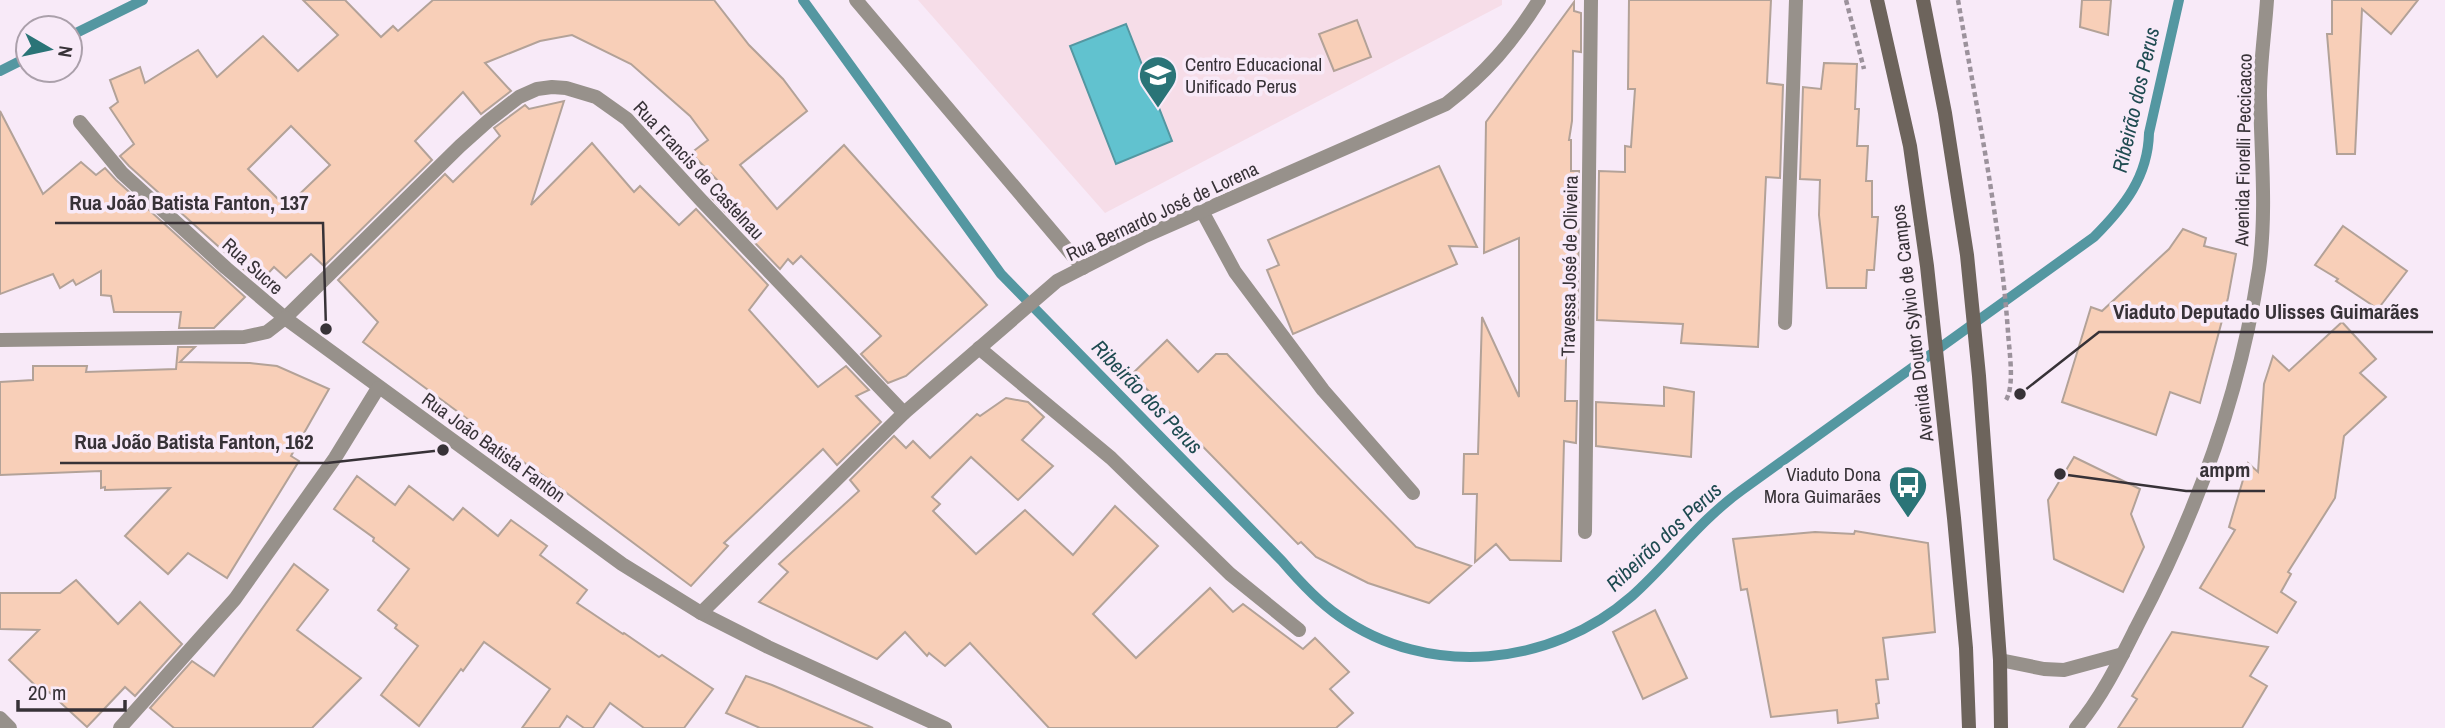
<svg xmlns="http://www.w3.org/2000/svg" width="2445" height="728" font-family="'Archivo Narrow',sans-serif">
<rect width="100%" height="100%" fill="#f8eaf8"/>
<polygon fill="#f6dde8" points="918,0 1502,0 1502,5 1105,213"/>
<polygon fill="#61c2cf" stroke="#5497a1" stroke-width="2" points="1126,24 1172,141 1116,164 1070,46"/>
<g fill="none" stroke-linecap="round" stroke-linejoin="round">
<g stroke="#5497a1" stroke-width="10">
<path d="M 803,0 L 1001,274 L 1282,561 C 1299,581 1317,601 1339,616 C 1428,679 1551,667 1632,596 C 1670,562 1700,520 1742,490 C 1859,406 1976,321 2094,237 C 2124,207 2148,177 2149,133 L 2179,0"/>
<polyline points="70,36 143,0"/>
<polyline points="0,71 28,57"/>
</g>
</g>
<g fill="#f8cfb8" stroke="#b3a298" stroke-width="2" fill-rule="evenodd">
<path d="M 303,0 L 345,0 L 381,37 L 393,26 L 398,31 L 433,0 L 714,0 L 749,45 L 783,79 L 807,111 L 740,165 L 777,209 L 844,145 L 987,305 L 906,376 L 888,383 L 861,354 L 881,336 L 801,256 L 793,264 L 788,259 L 780,269 L 710,196 L 722,185 L 691,153 L 708,140 L 690,116 L 631,64 L 572,35 L 540,41 L 485,63 L 511,91 L 481,114 L 463,92 L 415,141 L 432,160 L 324,266 L 311,254 L 286,278 L 274,267 L 259,283 L 129,166 L 120,156 L 134,144 L 110,108 L 118,102 L 110,80 L 140,67 L 145,83 L 198,50 L 217,77 L 263,36 L 298,71 L 338,35 ZM 291,126 L 330,165 L 286,207 L 248,169 Z"/>
<polygon points="1629,0 1771,0 1767,83 1783,85 1780,178 1766,177 1758,347 1681,343 1683,324 1597,320 1599,171 1625,172 1625,146 1631,147 1635,89 1628,89"/>
<polygon points="2082,0 2111,0 2108,35 2080,27"/>
<polygon points="2332,0 2418,0 2391,34 2362,9 2355,154 2337,154 2327,34 2332,34"/>
<polygon points="1574,2 1574,11 1581,13 1581,52 1573,51 1572,121 1569,140 1571,140 1571,171 1579,171 1578,320 1567,321 1565,401 1577,401 1576,443 1564,441 1561,561 1510,560 1496,544 1475,562 1477,494 1463,494 1464,454 1478,454 1482,317 1519,397 1519,238 1484,253 1486,122"/>
<polygon points="1357,20 1371,57 1334,71 1319,34"/>
<polygon points="1824,63 1857,64 1855,109 1859,109 1857,146 1868,146 1866,181 1872,181 1872,217 1878,217 1874,270 1867,270 1866,288 1827,288 1819,215 1820,180 1800,179 1803,87 1821,89"/>
<polygon points="564,101 531,205 592,143 634,192 640,186 679,225 696,209 768,285 749,310 818,387 846,366 869,390 856,396 881,422 837,465 823,449 724,543 728,546 691,586 544,476 467,424 469,420 363,342 378,322 338,280 445,174 453,182 500,136 494,128 525,105 529,109"/>
<polygon points="0,111 43,194 81,162 96,175 105,168 116,180 245,297 214,328 179,328 181,312 114,312 111,296 101,295 101,271 76,285 73,280 60,288 53,274 0,294"/>
<polygon points="1439,166 1477,247 1449,246 1457,264 1293,334 1267,270 1279,265 1268,240"/>
<polygon points="2343,226 2407,271 2378,309 2336,281 2338,279 2315,265"/>
<polygon points="2183,229 2206,238 2204,246 2236,254 2228,298 2200,403 2170,392 2156,435 2062,402 2091,307 2102,311 2169,249"/>
<polygon points="2342,322 2376,359 2360,373 2386,397 2344,436 2335,498 2288,572 2291,574 2281,592 2296,602 2277,633 2200,588 2235,530 2229,527 2248,463 2258,472 2264,384 2273,356 2289,371"/>
<polygon points="1167,340 1198,372 1216,354 1227,354 1416,547 1471,566 1429,603 1368,583 1316,557 1301,542 1298,544 1132,374"/>
<polygon points="178,347 195,347 180,362 250,363 277,366 329,389 291,456 299,461 227,578 188,553 168,574 125,536 170,488 105,490 105,487 101,488 101,471 0,475 0,382 33,380 33,366 87,366 86,372 176,369"/>
<polygon points="1664,387 1694,392 1691,457 1596,446 1596,402 1664,406"/>
<polygon points="1006,398 1028,402 1044,417 1022,440 1053,466 1018,500 971,457 932,497 940,504 933,511 976,554 1025,510 1073,555 1115,506 1158,546 1093,614 1136,658 1210,588 1233,612 1243,604 1303,649 1315,638 1349,672 1330,689 1353,713 1336,728 1049,728 970,643 945,666 929,653 927,656 905,632 877,659 759,602 788,572 779,564 859,491 850,480 894,436 906,448 913,441 930,458 977,414 980,416"/>
<polygon points="2074,457 2140,489 2131,514 2144,547 2123,592 2054,559 2048,500"/>
<polygon points="357,476 395,505 409,486 453,520 463,508 498,536 511,520 547,546 540,555 587,590 577,603 623,634 624,633 659,657 662,655 713,689 684,728 644,728 610,703 593,728 584,728 567,716 559,728 522,728 550,689 484,642 463,671 461,669 419,726 381,695 418,646 395,628 397,625 378,610 409,569 373,541 374,538 334,509"/>
<polygon points="1855,531 1928,543 1935,632 1883,638 1888,679 1876,680 1879,703 1876,704 1878,718 1838,723 1837,710 1771,717 1747,589 1741,590 1733,539 1815,532 1854,534"/>
<polygon points="294,564 328,590 297,630 361,678 312,728 174,728 150,708 192,661 214,676"/>
<polygon points="76,580 118,624 140,602 182,644 135,696 125,687 87,727 49,692 45,695 9,660 39,630 0,629 0,593 60,593"/>
<polygon points="1655,610 1687,678 1643,699 1613,632"/>
<polygon points="2172,632 2268,647 2250,676 2267,686 2242,728 2118,728 2137,699 2132,696"/>
<polygon points="746,676 772,685 873,728 760,728 726,713"/>
</g>
<g fill="none" stroke-linecap="round" stroke-linejoin="round">
<g stroke="#9c929c" stroke-width="4.5" stroke-dasharray="5 3.5" stroke-linecap="butt">
<polyline points="1846,0 1864,69"/>
<path d="M 1958,0 C 1977,110 2000,220 2008,332 C 2009,350 2015,385 2006,400"/>
</g>
<g stroke="#97918b" stroke-width="14">
<polyline points="856,0 1083,268"/>
<polyline points="1202,211 1235,272 1323,390 1413,493"/>
<polyline points="1785,323 1796,0"/>
<polyline points="979,348 1111,458 1230,574 1299,630"/>
</g>
<g stroke="#97918b" stroke-width="14">
<polyline points="80,122 122,173 226,268 285,318 460,146 488,121 519,97 537,89 552,87 566,88 596,97 627,119 700,199 904,413"/>
<polyline points="0,340 244,337 267,332 285,318 622,564 701,613 768,647 945,728"/>
<polyline points="1585,532 1591,0"/>
<path d="M 701,613 L 904,413 L 1057,281 L 1145,236 L 1446,104 C 1486,73 1512,43 1539,0"/>
<polyline points="2000,660 2044,669 2064,670 2123,654"/>
<polyline points="0,718 10,728"/>
<polyline points="120,728 235,599 335,458 378,388"/>
<path d="M 2076,728 C 2101,699 2119,662 2136,628 C 2195,517 2240,394 2259,269 C 2267,212 2261,153 2260,95 C 2260,64 2265,31 2267,0"/>
</g>
<g stroke="#6d645c" stroke-width="14">
<polyline points="1877,0 1910,146 1927,266 1954,518 1966,648 1969,728"/>
<polyline points="1923,0 1945,113 1967,255 1979,376 2000,660 2001,728"/>
</g>
</g>
<defs>
<g id="school-pin" transform="scale(2.0125)"><path d="M0 17L-7.5 6A9.5 9.5 0 1 1 7.5 6Z" fill="#2a7477" stroke="#f8eaf8"/><path d="M0-5L7-2L0 1L-7-2ZM-4 1L0 2.5L4 1V4Q0 6-4 4Z" fill="#fff"/></g>
<g id="bus-pin" transform="scale(2.0125)"><path d="M0 17L-7.5 6A9.5 9.5 0 1 1 7.5 6Z" fill="#2a7477" stroke="#f8eaf8"/><path d="M-5-6H5V4H4V6H2V4H-2V6H-4V4H-5ZM-3.5-4V0h7V-4ZM-3.5 1.2v1.5H-2V1.2ZM2 1.2v1.5H3.5V1.2Z" fill="#fff"/></g>
</defs>
<g fill-rule="evenodd">
<use href="#school-pin" x="1158" y="75"/>
<use href="#bus-pin" x="1908" y="485"/>
</g>
<g text-anchor="middle" stroke-width="7" stroke-linejoin="round" paint-order="stroke">
<g font-size="19" fill="#373237" stroke="#f8eaf8" text-anchor="start">
<text x="1185" y="71">Centro Educacional<tspan x="1185" dy="22">Unificado Perus</tspan></text>
<text x="1881" y="481" text-anchor="end">Viaduto Dona<tspan x="1881" dy="22">Mora Guimarães</tspan></text>
</g>
<g font-size="19" fill="#373237" stroke="#f8eaf8">
<text transform="translate(2243 150) rotate(-89)" y="7">Avenida Fiorelli Peccicacco</text>
<text transform="translate(699 170) rotate(47)" y="7">Rua Francis de Castelnau</text>
<text transform="translate(1162 211) rotate(-25)" y="7">Rua Bernardo José de Lorena</text>
<text transform="translate(253 266) rotate(42)" y="7">Rua Sucre</text>
<text transform="translate(1569 266) rotate(-89)" y="7">Travessa José de Oliveira</text>
<text transform="translate(1912 323) rotate(-97)" y="7">Avenida Doutor Sylvio de Campos</text>
<text transform="translate(494 447) rotate(36)" y="7">Rua João Batista Fanton</text>
</g>
<g font-size="21" font-style="italic" fill="#1e4a50" stroke="#f8eaf8">
<text transform="translate(2136 100) rotate(-77)" y="7">Ribeirão dos Perus</text>
<text transform="translate(1147 397) rotate(46)" y="7">Ribeirão dos Perus</text>
<text transform="translate(1664 537) rotate(-43)" y="7">Ribeirão dos Perus</text>
</g>
</g>
<path fill="none" stroke="#373237" stroke-width="2.5" d="M326 329L323 223H55M2020 394L2099 332H2433M443 450L327 463H60M2060 474L2186 491H2265"/>
<g fill="#373237" stroke="#f8eaf8" stroke-width="2.5">
<circle cx="326" cy="329" r="7"/>
<circle cx="2020" cy="394" r="7"/>
<circle cx="443" cy="450" r="7"/>
<circle cx="2060" cy="474" r="7"/>
</g>
<g font-size="21" text-anchor="middle" font-weight="bold" fill="#373237" stroke="#f8eaf8" stroke-width="7" stroke-linejoin="round" paint-order="stroke">
<text x="189" y="210">Rua João Batista Fanton, 137</text>
<text x="2266" y="319">Viaduto Deputado Ulisses Guimarães</text>
<text x="194" y="449">Rua João Batista Fanton, 162</text>
<text x="2225" y="477">ampm</text>
</g>
<g transform="translate(49 49) rotate(99)"><circle r="33" fill="#f8eaf8" stroke="#aba0ab" stroke-width="2"/>
<path d="M0-5L12 26L0 18L-12 26Z" fill="#2a7477"/>
<text y="-10" font-size="19" font-weight="bold" text-anchor="middle" fill="#373237">N</text>
</g>
<path d="M18 700v10h107v-10" fill="none" stroke="#373237" stroke-width="3.5"/>
<text x="28" y="700" font-size="21" fill="#373237" stroke="#f8eaf8" stroke-width="5" paint-order="stroke">20 m</text>
</svg>
